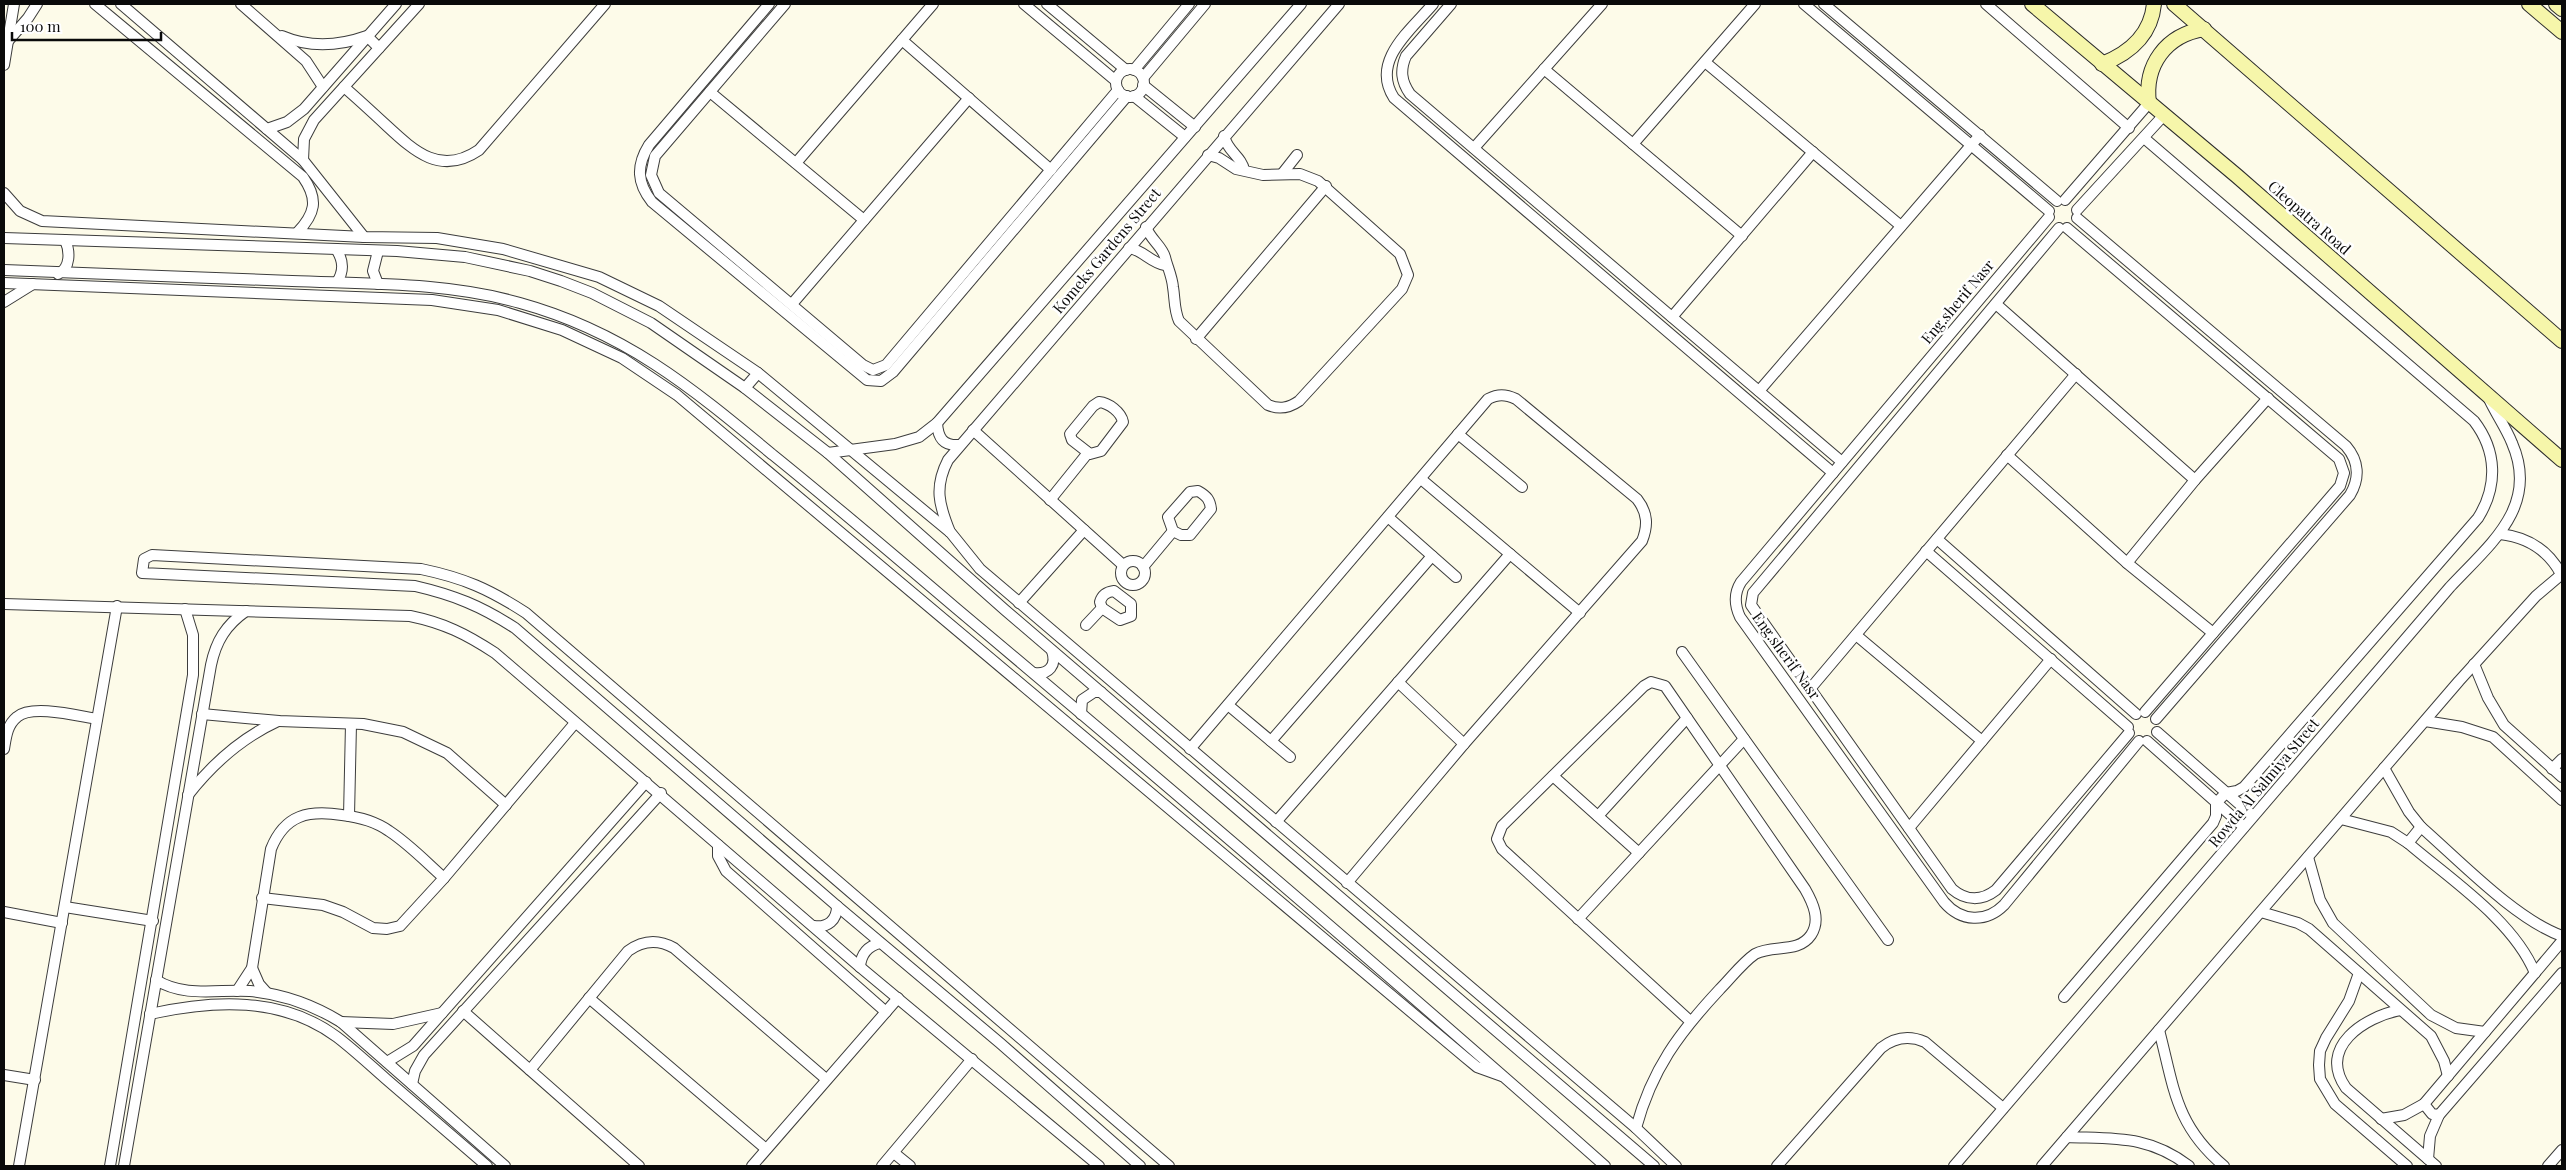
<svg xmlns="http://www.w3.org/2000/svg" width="2566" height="1170" font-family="'Playfair Display',serif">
<rect width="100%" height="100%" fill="#fdfbe9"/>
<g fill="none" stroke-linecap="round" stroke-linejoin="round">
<g stroke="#3d3d3d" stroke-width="12">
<g id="street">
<path d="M 95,4 L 303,177 C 319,200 315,214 297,233"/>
<polyline points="121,4 303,160 364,237"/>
<polyline points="241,4 306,61 323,87"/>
<path d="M 769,4 L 649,145 C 636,166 637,183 652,202 L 867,380 L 881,381 L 893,372 L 1127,96"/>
<polyline points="785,4 655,156 651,175 659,193 863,365 873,370 886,365 1118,90"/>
<polyline points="1024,4 1116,81"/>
<polyline points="1047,4 1126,70"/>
<path d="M 1433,4 C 1411,30 1370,61 1394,98 L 1833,473"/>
<path d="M 1451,4 L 1406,56 C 1400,70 1401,81 1410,94 L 1842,462"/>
<polyline points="1804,4 2049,211"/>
<polyline points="1824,4 2057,201"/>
<polyline points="1986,4 2129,128"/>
<path d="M 282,36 C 310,48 339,46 367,36 L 379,48"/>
<polyline points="902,40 1051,170"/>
<polyline points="8,41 28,18 37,4"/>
<polyline points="1705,62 1901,226"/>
<polyline points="4,65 14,4"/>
<polyline points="1544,69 1742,236"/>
<circle cx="1130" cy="83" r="14"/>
<polyline points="1134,70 1189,4"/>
<polyline points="1143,78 1205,4"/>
<polyline points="1143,85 1195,127"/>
<path d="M 344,87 C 359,100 373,113 387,126 C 415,152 441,176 479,150 L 605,4"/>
<polyline points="710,92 864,220"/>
<polyline points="1134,96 1185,137"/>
<polyline points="267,129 287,122 304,109 396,4"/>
<path d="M 1224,136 C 1227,151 1242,157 1244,170"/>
<polyline points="1633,144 1755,4"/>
<polyline points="1474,148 1602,4"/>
<polyline points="303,160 304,139 314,120 419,4"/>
<polyline points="796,163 933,4"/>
<polyline points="1282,174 1297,155"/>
<polyline points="4,193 20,211 42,221 364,237 437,238 503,249 599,277 659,306 758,373 951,533 980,569 1636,1128 1676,1166"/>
<polyline points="2065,200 2149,103"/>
<polyline points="2077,210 2164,115"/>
<path d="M 2049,217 L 1741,582 C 1734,593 1734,604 1740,617 L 1944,902 C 1961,922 1986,923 2004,905 L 2139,741"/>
<path d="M 2077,218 L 2346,446 C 2359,461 2360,478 2350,495 L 2156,719"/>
<path d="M 1146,227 C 1150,239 1162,246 1165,257 C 1167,266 1172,276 1173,287 C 1175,299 1174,310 1179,321 L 1268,405 C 1280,410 1289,408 1299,401 L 1402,289 L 1408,275 L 1400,254 L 1318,181 L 1300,174 L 1263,175 L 1236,169 L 1219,158 L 1208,155"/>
<path d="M 2059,228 L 1753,593 L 1751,605 L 1952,889 C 1966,901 1982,901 1996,890 L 2129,733"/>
<polyline points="2067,228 2339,459 2344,473 2340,486 2145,712"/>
<polyline points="4,238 397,251 465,257 530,271 561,281 592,293 651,323 745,388 828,453 1005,610 1654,1166"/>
<path d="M 1129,248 C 1143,250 1151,263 1165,265"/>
<path d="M 336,249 C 344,261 344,271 337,282"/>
<path d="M 4,270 C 100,274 196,277 292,281 C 368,284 446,282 520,303 C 625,332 692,388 773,455 C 835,505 896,557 957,609 C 1175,792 1392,977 1605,1166"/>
<path d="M 58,274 C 71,268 70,251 65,240"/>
<polyline points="4,283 432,300 498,310 562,330 622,358 677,395 1466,1058 1477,1067 1502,1076"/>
<polyline points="378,284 373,271 378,251"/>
<polyline points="4,302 33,284"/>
<polyline points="792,304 969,98"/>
<polyline points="1996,304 2195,480"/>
<polyline points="1672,317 1813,152"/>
<polyline points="1196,339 1326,186"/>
<polyline points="745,388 758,373"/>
<polyline points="1759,391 1980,135"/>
<path d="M 1099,402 C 1109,403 1121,412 1123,422 L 1101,451 L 1090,454 L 1072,440 L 1070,434 L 1093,406 Z"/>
<path d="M 937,423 C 938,438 943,446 959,445"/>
<polyline points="973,430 1123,565"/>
<polyline points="1458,434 1522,487"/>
<polyline points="828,453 895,444 919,437 937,423 1301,4"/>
<polyline points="2007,455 2127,563 2213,633"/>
<polyline points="1421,479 1580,613"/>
<path d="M 1198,491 C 1207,496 1210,500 1211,509 L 1190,535 L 1181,535 L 1173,531 L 1168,517 L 1190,492 Z"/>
<polyline points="1050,500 1087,454"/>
<polyline points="1388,517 1456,577"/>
<path d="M 950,532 C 939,505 934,487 948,460 L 1339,4"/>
<path d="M 2500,534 C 2527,537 2548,550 2561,574"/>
<polyline points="1937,539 2136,714"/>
<polyline points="1926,551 2128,727"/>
<circle cx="1133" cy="573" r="12"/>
<polyline points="2127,563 2195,480 2268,398"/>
<polyline points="1143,567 1173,531"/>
<path d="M 1114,591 L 1131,604 L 1131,616 L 1120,620 L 1102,608 L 1100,602 C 1102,595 1106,592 1114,591 Z"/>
<polyline points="1019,603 1084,530"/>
<path d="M 4,604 L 410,616 C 444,623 466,634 495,653 L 860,967 L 1099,1166"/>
<polyline points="1086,625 1102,608"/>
<polyline points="1856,635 1982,741"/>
<polyline points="1682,652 1888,940"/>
<polyline points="2474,664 2488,698 2504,725 2562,777"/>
<path d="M 1034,673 C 1049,675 1057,665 1052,651"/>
<polyline points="1398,682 1464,744"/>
<polyline points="1810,689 2076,374"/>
<polyline points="1228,705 1290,757"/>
<polyline points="202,714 279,721 363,724 403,732 447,753 506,805"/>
<polyline points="1081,714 1082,700 1094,692 1101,692"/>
<polyline points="2425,721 2462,727 2493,737 2562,800"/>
<polyline points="2157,732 2253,816"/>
<polyline points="1271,741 1432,556"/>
<polyline points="2147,741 2244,827"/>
<path d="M 4,749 C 6,737 7,725 17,717 C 32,704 78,716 97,719"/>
<path d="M 1190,749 L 1488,399 C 1498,394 1505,394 1516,399 L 1637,499 C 1648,513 1648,526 1642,541 L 1464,744 L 1347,883"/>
<path d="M 2384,768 L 2409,812 L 2421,827 C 2460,861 2515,919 2562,936"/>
<polyline points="2552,769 2562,759"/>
<polyline points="1553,776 1639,853"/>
<path d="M 188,795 C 213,763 241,738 278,721"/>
<polyline points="349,816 351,724"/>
<polyline points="1598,816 1687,718"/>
<path d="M 2341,819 L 2391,832 L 2408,843 C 2451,880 2513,920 2535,973"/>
<polyline points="1276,822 1510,554"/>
<polyline points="1909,828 2051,659"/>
<polyline points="2408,843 2421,827"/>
<polyline points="718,845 718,856 726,871 886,1012"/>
<polyline points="2308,857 2320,900 2333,923 2431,1015 2456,1028 2485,1032"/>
<polyline points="262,898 323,905 343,912 373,928 387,929 400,926 444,878 575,723"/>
<polyline points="65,907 153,921"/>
<polyline points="4,912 62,923"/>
<polyline points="2261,912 2298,923 2309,929 2431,1036 2444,1061 2448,1076"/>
<polyline points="1578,919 1744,739"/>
<path d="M 814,926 C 828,928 837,920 837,906"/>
<path d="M 860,967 C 861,954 868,946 880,943"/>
<polyline points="252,968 259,984 267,993"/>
<polyline points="2359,973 2349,1001 2326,1038 2320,1051 2319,1065 2320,1079 2335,1104 2407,1166"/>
<path d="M 156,980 C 185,998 218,989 250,991 C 284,994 313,1005 341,1022 L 505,1166"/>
<path d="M 237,991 L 252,968 L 271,849 C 285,814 309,810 342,815 C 359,817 375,821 389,831 C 409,844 426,862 444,878"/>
<path d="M 2064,997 L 2213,823 L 2216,816 L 2216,803 L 2226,793 L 2237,791 L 2244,787 L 2478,518 C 2498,486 2497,451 2474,421 L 2144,138"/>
<polyline points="589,998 766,1149"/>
<path d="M 2400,1010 C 2365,1017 2317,1047 2346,1088 L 2436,1166"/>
<polyline points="463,1011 639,1166"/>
<path d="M 150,1014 C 213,1000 282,996 337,1037 C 354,1050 370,1065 386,1079 C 420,1108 453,1137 487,1166"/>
<polyline points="341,1022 393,1024 442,1013"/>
<path d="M 2159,1030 C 2174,1087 2175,1125 2224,1166"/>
<polyline points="387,1062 413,1046 646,782"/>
<path d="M 530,1070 L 628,951 C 643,940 658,939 674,948 L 826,1079"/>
<polyline points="4,1075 35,1080"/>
<polyline points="412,1084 415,1071 424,1055 661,793"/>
<polyline points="2424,1104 2432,1114 2439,1115"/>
<polyline points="2381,1119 2404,1115 2424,1104 2562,941"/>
<path d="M 1636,1128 C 1652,1069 1679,1033 1720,989 C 1731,978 1742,963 1755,954 C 1773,944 1798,954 1811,935 C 1821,920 1813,903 1805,889 L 1665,686 L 1651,682 L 1644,686 L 1502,826 L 1497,839 L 1502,849 L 1690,1021"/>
<path d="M 2067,1137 C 2115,1139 2148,1135 2189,1166"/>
<polyline points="894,1153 910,1166"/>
<polyline points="2428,1159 2430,1136 2439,1115 2562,973"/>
<polyline points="19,1166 117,606"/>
<polyline points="110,1166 193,675 193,635 185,609"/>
<path d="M 124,1166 L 211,665 C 216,641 226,625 246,611"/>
<polyline points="752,1166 898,998"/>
<polyline points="882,1166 972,1059"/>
<path d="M 1140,1166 L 1000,1043 L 837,906 L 515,628 C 481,606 454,595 415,586 L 142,573 L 144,559 L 152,555 L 421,569 C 464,578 489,589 526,613 L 1169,1166"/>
<path d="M 1777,1166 L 1881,1048 C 1895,1037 1909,1035 1925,1042 L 2003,1108"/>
<path d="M 1954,1166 L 2450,587 C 2489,545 2540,507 2512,443 C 2506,428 2496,414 2489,399"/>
<polyline points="2042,1166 2459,681 2536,596 2562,574"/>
<polyline points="2548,1166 2562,1150"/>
</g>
</g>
<g stroke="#2c2c2c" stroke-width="16">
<g id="secondary">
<polyline points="2032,4 2237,176 2562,460"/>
<polyline points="2174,4 2562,341"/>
<polyline points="2529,4 2562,32"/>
<polyline points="2556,4 2562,9"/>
<path d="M 2102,64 C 2130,53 2151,35 2154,4"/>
<path d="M 2149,103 C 2144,65 2166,35 2204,29"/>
</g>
</g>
<use href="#street" stroke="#fff" stroke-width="10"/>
<use href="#secondary" stroke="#f6f6aa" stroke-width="14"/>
</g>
<g text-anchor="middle" stroke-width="5" stroke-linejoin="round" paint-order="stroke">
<g font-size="15" fill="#0a0a0a" stroke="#fff">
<text transform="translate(2309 218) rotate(41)" y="5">Cleopatra Road</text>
<text transform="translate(1107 251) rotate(-50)" y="5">Komeks Gardens Street</text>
<text transform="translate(1958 302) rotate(-50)" y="5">Eng.sherif Nasr</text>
<text transform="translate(1786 656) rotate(54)" y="5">Eng.sherif Nasr</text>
<text transform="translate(2264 783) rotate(-50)" y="5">Rowda Al Salmiya Street</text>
</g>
</g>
<rect width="2566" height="1170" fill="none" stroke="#0a0a0a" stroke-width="10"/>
<path d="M12 32v8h149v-8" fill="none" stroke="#0a0a0a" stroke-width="2.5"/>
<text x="20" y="32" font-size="15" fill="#0a0a0a" stroke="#ffffff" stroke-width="4" paint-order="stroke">100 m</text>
</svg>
